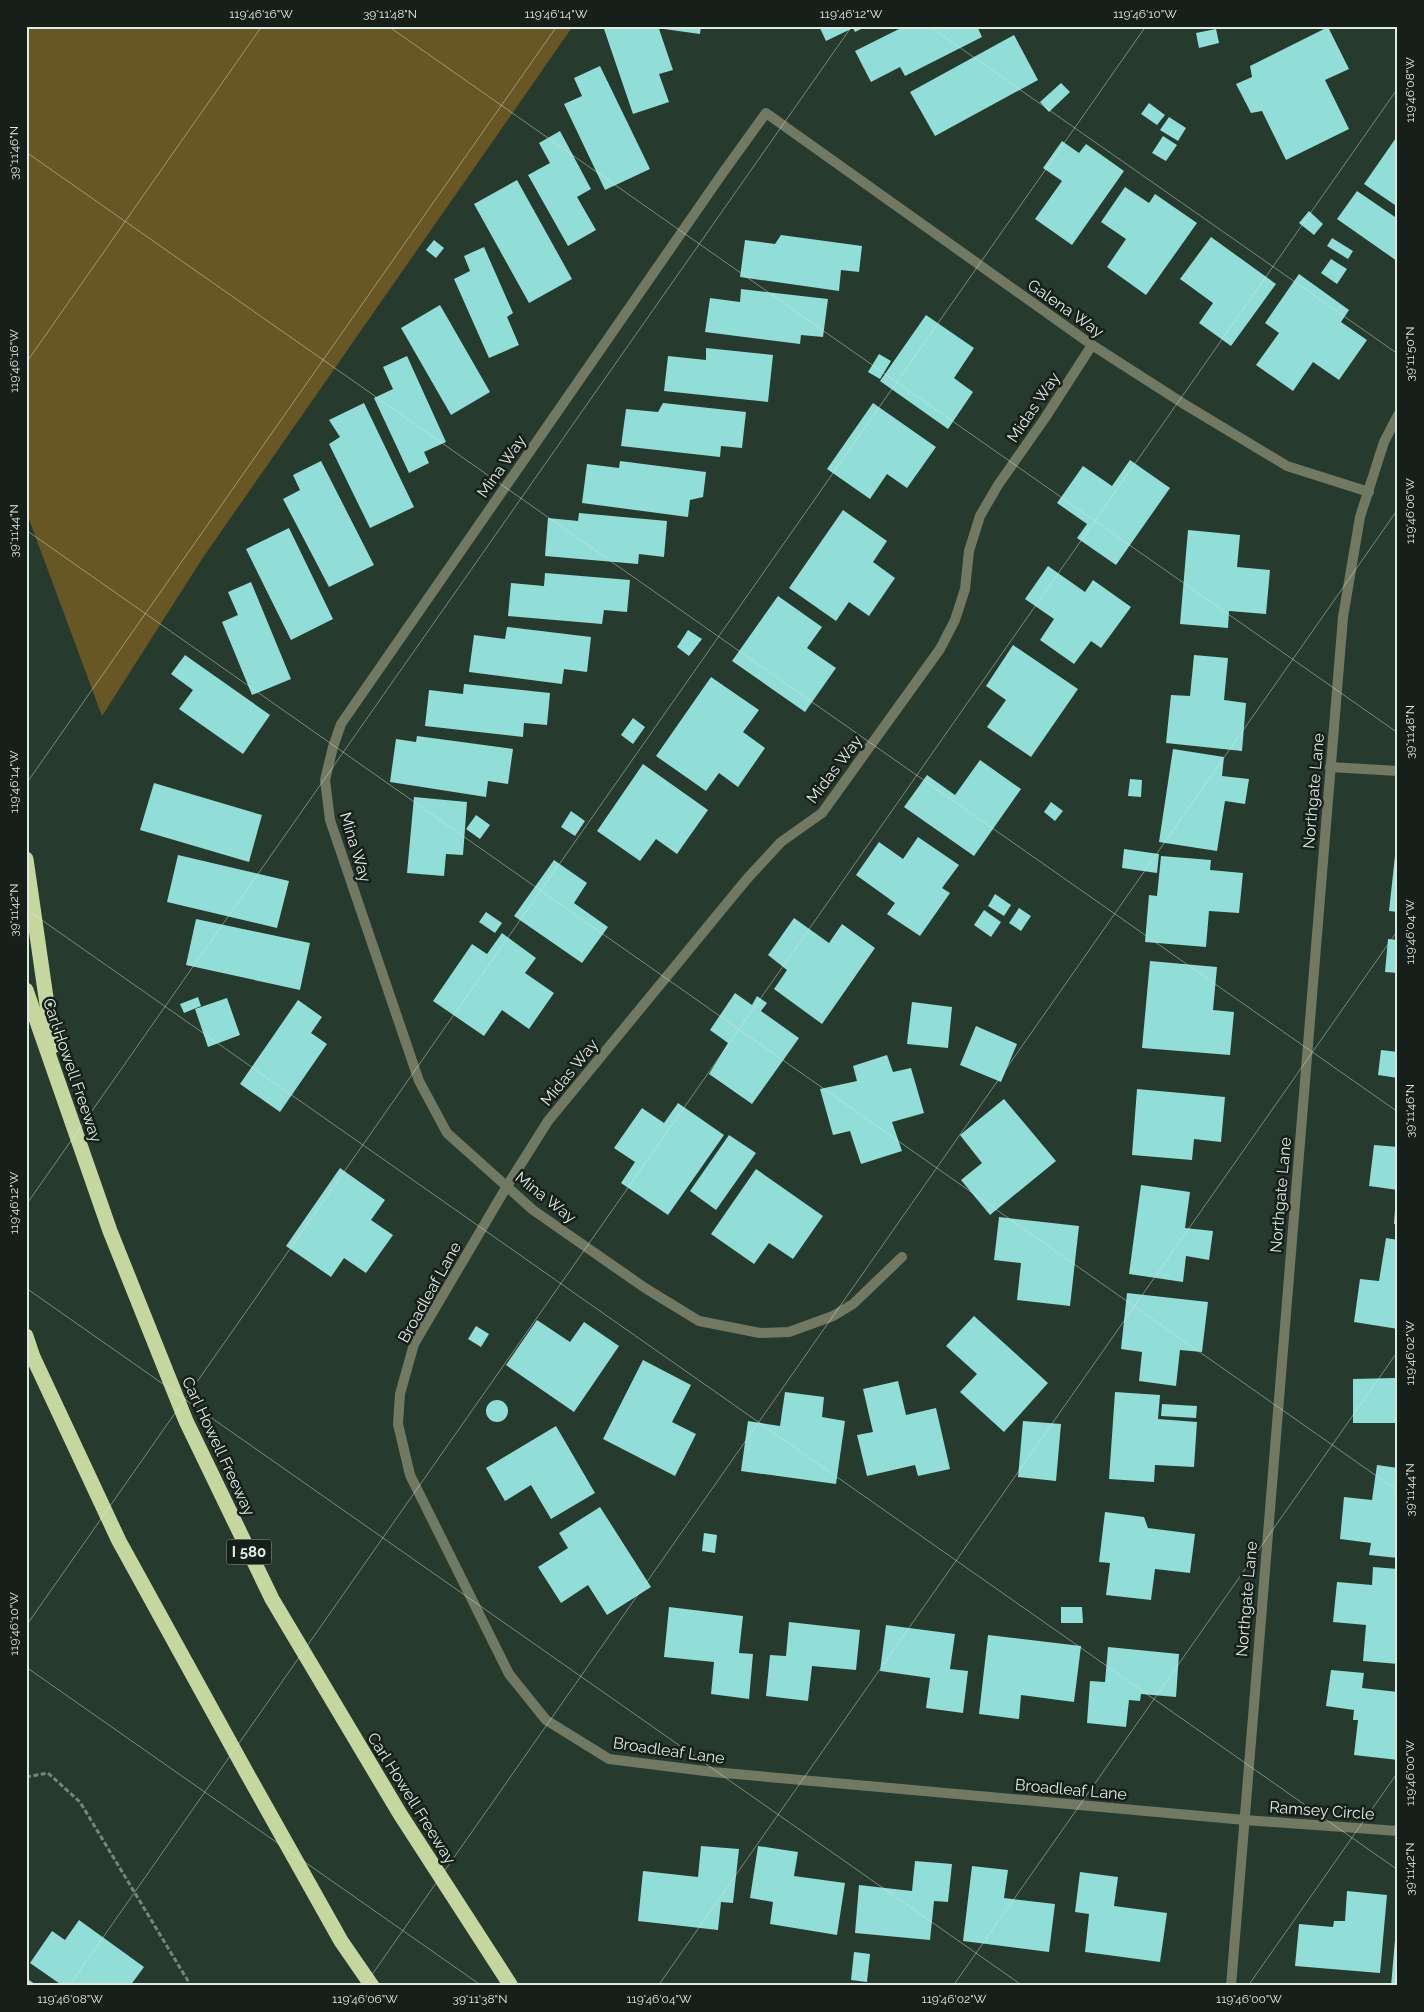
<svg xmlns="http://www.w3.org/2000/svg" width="1424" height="2012" font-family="Raleway,sans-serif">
<rect width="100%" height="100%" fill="#273a2e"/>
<polygon fill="#685625" points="26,26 573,26 202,559 102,716 26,511"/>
<g fill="#91ddd7">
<polygon points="603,26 658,26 673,70 659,74 669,102 633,114"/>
<polygon points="664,26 701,26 700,34 664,29"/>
<polygon points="819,26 867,26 855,32 853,28 826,41"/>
<polygon points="905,26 977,26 982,37 905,76 900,67 871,82 855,51"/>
<polygon points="1328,27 1349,69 1325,80 1349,129 1286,160 1262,111 1251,113 1236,84 1252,77 1250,66"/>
<polygon points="1216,29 1219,43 1199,48 1196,33"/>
<polygon points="1014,35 1038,80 935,136 910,92"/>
<polygon points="600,66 650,169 605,190 564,104 582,96 574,78"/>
<polygon points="1061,83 1070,92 1049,112 1040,102"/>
<polygon points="1149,103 1165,115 1157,125 1141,114"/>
<polygon points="1169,117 1186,128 1178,141 1160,130"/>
<polygon points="560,131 591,189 577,197 596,230 568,246 528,175 550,163 539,143"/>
<polygon points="1398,135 1398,207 1364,184"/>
<polygon points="1163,136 1177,145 1166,161 1152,153"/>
<polygon points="1062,141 1079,153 1086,144 1124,171 1072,245 1035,219 1062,181 1043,168"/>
<polygon points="517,180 572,279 529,303 474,204"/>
<polygon points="1125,187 1149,203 1155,194 1197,223 1146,295 1107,267 1126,239 1101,222"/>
<polygon points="1357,191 1398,219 1397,261 1337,219"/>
<polygon points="1309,211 1323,224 1314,235 1299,223"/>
<polygon points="781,235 862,246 859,272 841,270 839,291 740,277 745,240 775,244"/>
<polygon points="1211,237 1276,284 1231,346 1199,323 1213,303 1180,279"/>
<polygon points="1332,238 1353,251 1348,259 1327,246"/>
<polygon points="434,240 444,248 436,258 426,250"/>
<polygon points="484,247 513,313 507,317 519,345 489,358 454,279 470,271 464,256"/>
<polygon points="1331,259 1347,269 1337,284 1321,273"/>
<polygon points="1299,274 1349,310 1341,322 1367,340 1339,380 1313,362 1293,391 1256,365 1279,333 1265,323"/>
<polygon points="741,289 828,299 823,337 801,335 800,344 705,332 710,298 740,302"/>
<polygon points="440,305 490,392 451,415 401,328"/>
<polygon points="926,315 974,348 954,378 973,392 948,429 880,381"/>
<polygon points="706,348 773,355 768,402 664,391 668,356 706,360"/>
<polygon points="879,354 891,361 880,379 868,372"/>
<polygon points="407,356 446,442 424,452 429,463 409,473 374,398 393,389 383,367"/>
<polygon points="364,403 414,507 370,528 329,444 340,437 329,420"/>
<polygon points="663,403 746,412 742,448 721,446 720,457 621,446 626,409 658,412"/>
<polygon points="873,403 936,447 907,488 887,474 870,499 827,469"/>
<polygon points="1130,460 1170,488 1116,565 1077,538 1087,524 1057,503 1083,466 1112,486"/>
<polygon points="321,461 374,565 329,587 283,499 300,490 293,475"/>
<polygon points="620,461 706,472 703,497 690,500 688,517 582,503 587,464 619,468"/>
<polygon points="843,510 887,541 873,562 895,578 869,616 849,602 836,621 789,588"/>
<polygon points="579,513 667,521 664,557 639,554 638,564 545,556 548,518 578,521"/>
<polygon points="289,528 333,619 291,640 246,549"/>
<polygon points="1188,530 1240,535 1237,567 1270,570 1266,614 1229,611 1228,628 1180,624"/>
<polygon points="1048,566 1085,592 1093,580 1131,607 1101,648 1091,641 1074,664 1040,640 1054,619 1025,599"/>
<polygon points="545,573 630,580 627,612 604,610 602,624 508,616 511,583 544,586"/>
<polygon points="251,582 291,679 252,695 222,622 238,615 228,592"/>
<polygon points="778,596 822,627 807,648 836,668 805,712 732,661"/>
<polygon points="507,627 591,637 587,672 564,669 562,684 469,672 474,635 505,639"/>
<polygon points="688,630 702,639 689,656 677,647"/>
<polygon points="1013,645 1078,689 1031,757 987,727 1006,700 986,686"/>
<polygon points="185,655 270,715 243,754 179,709 193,690 171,674"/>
<polygon points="1194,655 1228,658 1224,700 1246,703 1242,751 1166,743 1171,695 1190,696"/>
<polygon points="711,677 759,710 743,732 765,748 738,787 719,773 706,791 656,756"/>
<polygon points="464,684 550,693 547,725 524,723 523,737 425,726 429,690 463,694"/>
<polygon points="633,718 645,727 633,744 621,735"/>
<polygon points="417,736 513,749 508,784 488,781 486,797 390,782 396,739 416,742"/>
<polygon points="1173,749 1224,757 1222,776 1249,779 1245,804 1225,801 1217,851 1159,842"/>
<polygon points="980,760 1021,789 974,856 904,807 927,775 955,795"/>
<polygon points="643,764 708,810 677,854 656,839 640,861 597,831"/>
<polygon points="1130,779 1142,780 1141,797 1128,796"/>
<polygon points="154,783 262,815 249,862 140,830"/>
<polygon points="414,797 467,802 463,855 446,854 444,876 407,873"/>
<polygon points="1051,802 1063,811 1055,821 1044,812"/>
<polygon points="571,811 585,821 575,836 561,827"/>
<polygon points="476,815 490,825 480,839 466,829"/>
<polygon points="918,837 959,865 942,888 950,893 920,936 887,914 895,903 856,875 879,842 903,859"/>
<polygon points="1124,849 1159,854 1157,873 1122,868"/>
<polygon points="178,855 289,881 277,928 167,902"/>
<polygon points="1161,856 1211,860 1210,870 1243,873 1239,913 1209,911 1206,947 1145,942 1149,895 1157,896"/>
<polygon points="1395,856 1398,857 1398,912 1389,911"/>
<polygon points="554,860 587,883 574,903 608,927 582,963 514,916"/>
<polygon points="995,894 1011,905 1004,916 988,906"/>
<polygon points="1019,908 1031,916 1021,931 1009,923"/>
<polygon points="984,910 1001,922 991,937 974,925"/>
<polygon points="486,912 502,923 495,933 479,922"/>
<polygon points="794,918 829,943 842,924 875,948 822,1024 774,989 787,970 768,955"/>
<polygon points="196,919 310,943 300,990 186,965"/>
<polygon points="502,933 536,958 525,973 554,993 529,1029 502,1010 484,1036 433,1001 472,944 487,954"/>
<polygon points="1388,939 1398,940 1398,973 1385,972"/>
<polygon points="1150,961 1217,967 1213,1010 1234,1012 1230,1055 1142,1048"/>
<polygon points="735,993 752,1005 757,996 767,1003 761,1011 799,1038 752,1104 709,1074 728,1043 710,1030"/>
<polygon points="198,997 201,1006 184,1013 180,1004"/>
<polygon points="227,998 240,1035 208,1047 195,1009"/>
<polygon points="298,1000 322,1017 311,1033 327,1044 280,1112 240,1084"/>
<polygon points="912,1002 952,1007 948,1048 907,1044"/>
<polygon points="976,1026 1017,1044 1001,1082 960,1065"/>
<polygon points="1381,1050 1398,1052 1398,1078 1378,1075"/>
<polygon points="887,1055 893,1072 911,1068 924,1113 892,1122 902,1151 861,1164 850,1131 833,1135 820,1089 857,1081 853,1066"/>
<polygon points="1137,1089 1225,1097 1221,1142 1194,1139 1192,1160 1132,1155"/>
<polygon points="1004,1099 1056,1161 990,1215 961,1180 982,1163 960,1135"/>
<polygon points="678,1103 724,1135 668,1215 621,1183 635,1162 614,1148 642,1108 664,1123"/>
<polygon points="729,1135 756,1153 716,1210 690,1191"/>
<polygon points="1374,1145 1398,1147 1398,1190 1369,1186"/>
<polygon points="340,1168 385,1200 371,1220 393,1235 366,1273 344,1258 331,1277 286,1246"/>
<polygon points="756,1169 823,1216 793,1259 769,1243 754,1264 711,1234"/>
<polygon points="1141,1185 1190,1192 1185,1228 1213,1231 1209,1260 1186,1256 1183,1282 1129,1274"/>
<polygon points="1396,1197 1398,1197 1398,1225 1394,1224"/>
<polygon points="999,1217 1079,1226 1070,1306 1017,1300 1021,1263 994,1260"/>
<polygon points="1386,1238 1398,1240 1398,1329 1354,1322 1360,1279 1379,1281"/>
<polygon points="1127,1293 1208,1302 1202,1352 1180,1350 1176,1386 1139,1381 1142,1352 1121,1349"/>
<polygon points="974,1316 1048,1383 1004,1432 960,1392 977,1374 946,1346"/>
<polygon points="537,1320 570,1342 584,1322 619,1346 574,1412 506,1365"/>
<polygon points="476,1326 489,1334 481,1347 468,1339"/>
<polygon points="1395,1359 1398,1359 1398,1423 1353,1423 1353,1379 1395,1378"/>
<polygon points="643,1360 691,1385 672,1422 696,1434 675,1476 603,1439"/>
<polygon points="898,1381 906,1415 936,1408 950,1469 918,1476 915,1465 867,1476 857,1435 873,1432 863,1389"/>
<polygon points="785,1392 824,1397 822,1417 845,1421 836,1484 741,1471 748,1421 780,1426"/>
<polygon points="1115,1392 1160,1395 1158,1419 1197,1422 1194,1467 1155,1465 1154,1482 1109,1479"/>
<circle cx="497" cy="1411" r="11"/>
<polygon points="1162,1404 1197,1406 1196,1418 1161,1416"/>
<polygon points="1023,1421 1061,1424 1056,1481 1018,1477"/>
<polygon points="556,1426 595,1493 551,1519 531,1485 505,1501 486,1468"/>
<polygon points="1377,1465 1398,1468 1398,1558 1369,1555 1371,1543 1340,1539 1344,1497 1372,1500"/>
<polygon points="600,1507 651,1587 607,1615 588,1585 561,1603 538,1567 568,1548 559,1533"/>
<polygon points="1105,1512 1144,1517 1148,1528 1195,1534 1190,1573 1155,1569 1151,1600 1106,1595 1110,1563 1099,1562"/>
<polygon points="704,1533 717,1535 715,1553 702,1551"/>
<polygon points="1373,1567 1398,1569 1398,1664 1363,1661 1366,1625 1333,1622 1337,1582 1372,1585"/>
<polygon points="669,1607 743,1616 739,1653 753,1654 749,1699 711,1694 714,1662 664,1657"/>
<polygon points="1061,1607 1082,1607 1083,1623 1061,1623"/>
<polygon points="789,1622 860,1630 856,1670 812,1666 808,1701 766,1696 770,1655 786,1656"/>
<polygon points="886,1625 955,1634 950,1669 968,1671 963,1713 926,1708 930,1678 880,1671"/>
<polygon points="988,1635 1081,1646 1074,1702 1021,1695 1019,1719 979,1714"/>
<polygon points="1108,1647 1179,1654 1176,1697 1141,1694 1140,1701 1129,1700 1126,1727 1087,1723 1090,1681 1105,1682"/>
<polygon points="1331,1670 1364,1673 1362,1688 1398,1692 1398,1760 1354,1755 1358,1720 1353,1720 1354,1710 1326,1706"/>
<polygon points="701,1846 739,1849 733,1903 721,1902 718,1930 638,1921 643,1871 698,1877"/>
<polygon points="758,1846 798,1852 794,1876 845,1883 837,1935 770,1924 773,1902 750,1898"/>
<polygon points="915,1861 952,1864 948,1902 934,1901 930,1940 855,1933 859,1885 912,1891"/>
<polygon points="972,1866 1008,1870 1004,1898 1055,1904 1049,1952 963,1941"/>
<polygon points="1080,1872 1118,1877 1114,1906 1167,1913 1160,1962 1085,1952 1089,1914 1075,1912"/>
<polygon points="1347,1891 1387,1895 1380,1973 1295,1966 1299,1924 1333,1927 1334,1921 1345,1921"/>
<polygon points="1396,1908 1398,1908 1398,1924 1395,1923"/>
<polygon points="79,1920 144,1967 130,1986 63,1986 30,1963 52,1931 65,1940"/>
<polygon points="1395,1940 1398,1940 1398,1986 1391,1986"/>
<polygon points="854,1952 870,1954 867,1982 851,1980"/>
<polygon points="26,1978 38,1986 26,1986"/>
</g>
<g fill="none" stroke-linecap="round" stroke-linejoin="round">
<polyline stroke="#76867c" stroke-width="3" stroke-dasharray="5 2.5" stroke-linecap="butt" points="26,1777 48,1773 80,1802 191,1986"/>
<g stroke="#727963" stroke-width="10">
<polyline points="1092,345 1045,418 998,485 980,516 969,551 965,589 955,620 940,649 822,813 781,842 746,880 548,1121 507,1186 414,1344 400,1394 398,1424 410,1475 509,1674 546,1720 609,1759 713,1772 1245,1820 1398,1831"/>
<polyline points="1330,767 1398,771"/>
<polyline points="902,1257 853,1304 833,1316 789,1332 760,1333 699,1321 645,1288 533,1210 447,1133 419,1081 330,820 325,780 333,747 341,724 722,174 766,113 1092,345 1184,404 1287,466 1369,492"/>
<polyline points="1231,1986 1343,617 1360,517 1384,442 1398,415"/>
</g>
<g stroke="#c5d79f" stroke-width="15">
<polyline points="26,859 53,1046"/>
<polyline points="26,990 110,1231 186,1421 272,1599 400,1814 511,1986"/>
<polyline points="26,1336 33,1357 119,1541 249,1777 341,1941 372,1986"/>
</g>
</g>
<path fill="none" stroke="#deeae2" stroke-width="1" stroke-opacity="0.45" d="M 388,26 L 1398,733M 929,26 L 1398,354M 26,152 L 1398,1112M 26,363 L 262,26M 26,530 L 1398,1491M 26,784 L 557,26M 26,909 L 1398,1870M 26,1205 L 852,26M 26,1288 L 1023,1986M 26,1626 L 1146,26M 26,1667 L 482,1986M 69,1986 L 1398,88M 364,1986 L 1398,509M 658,1986 L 1398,930M 953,1986 L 1398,1351M 1248,1986 L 1398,1772"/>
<g text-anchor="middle" stroke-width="5" stroke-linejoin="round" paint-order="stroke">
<rect fill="#161f19" stroke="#a2ada6" stroke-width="1" x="226.5" y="1539.5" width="45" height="25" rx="4"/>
<g font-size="15" font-weight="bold" fill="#deeae2">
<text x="249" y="1557">I 580</text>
</g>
<g font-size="16" fill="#deeae2" stroke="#161f19">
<text transform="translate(1066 308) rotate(35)" y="6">Galena Way</text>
<text transform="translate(1033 407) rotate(-56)" y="6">Midas Way</text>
<text transform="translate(501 466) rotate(-55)" y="6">Mina Way</text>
<text transform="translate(834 769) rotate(-53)" y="6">Midas Way</text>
<text transform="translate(1313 791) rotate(-85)" y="6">Northgate Lane</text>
<text transform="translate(356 847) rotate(73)" y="6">Mina Way</text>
<text transform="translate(73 1070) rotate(71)" y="6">Carl Howell Freeway</text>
<text transform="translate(569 1072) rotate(-51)" y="6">Midas Way</text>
<text transform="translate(1280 1195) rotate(-85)" y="6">Northgate Lane</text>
<text transform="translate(546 1197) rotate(38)" y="6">Mina Way</text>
<text transform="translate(429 1292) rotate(-61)" y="6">Broadleaf Lane</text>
<text transform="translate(219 1446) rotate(65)" y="6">Carl Howell Freeway</text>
<text transform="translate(1246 1599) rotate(-85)" y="6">Northgate Lane</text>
<text transform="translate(669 1750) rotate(8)" y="6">Broadleaf Lane</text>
<text transform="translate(1071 1789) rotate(5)" y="6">Broadleaf Lane</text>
<text transform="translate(412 1798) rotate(58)" y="6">Carl Howell Freeway</text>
<text transform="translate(1322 1810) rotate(4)" y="6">Ramsey Circle</text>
</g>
</g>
<rect width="1424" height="2012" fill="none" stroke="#161f19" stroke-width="55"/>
<rect x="28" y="28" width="1368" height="1956" fill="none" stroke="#deeae2" stroke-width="2"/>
<g font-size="12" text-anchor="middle" fill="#deeae2">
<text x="261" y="18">119°46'16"W</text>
<text x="390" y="18">39°11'48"N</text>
<text x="556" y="18">119°46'14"W</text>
<text x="851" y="18">119°46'12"W</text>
<text x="1145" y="18">119°46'10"W</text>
<text transform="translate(1410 90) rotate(-90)" y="4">119°46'08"W</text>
<text transform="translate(14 153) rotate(-90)" y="4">39°11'46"N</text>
<text transform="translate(1410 354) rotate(-90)" y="4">39°11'50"N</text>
<text transform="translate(14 361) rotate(-90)" y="4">119°46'16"W</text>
<text transform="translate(1410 511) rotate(-90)" y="4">119°46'06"W</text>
<text transform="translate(14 531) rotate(-90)" y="4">39°11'44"N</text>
<text transform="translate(1410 732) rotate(-90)" y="4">39°11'48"N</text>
<text transform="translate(14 782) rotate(-90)" y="4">119°46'14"W</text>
<text transform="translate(14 910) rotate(-90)" y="4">39°11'42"N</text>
<text transform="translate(1410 932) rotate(-90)" y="4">119°46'04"W</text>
<text transform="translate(1410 1111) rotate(-90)" y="4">39°11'46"N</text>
<text transform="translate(14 1203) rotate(-90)" y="4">119°46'12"W</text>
<text transform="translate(1410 1353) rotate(-90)" y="4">119°46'02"W</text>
<text transform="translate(1410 1490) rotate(-90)" y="4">39°11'44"N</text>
<text transform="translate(14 1624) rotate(-90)" y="4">119°46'10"W</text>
<text transform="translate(1410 1773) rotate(-90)" y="4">119°46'00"W</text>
<text transform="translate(1410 1869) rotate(-90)" y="4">39°11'42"N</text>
<text x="70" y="2003">119°46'08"W</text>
<text x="365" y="2003">119°46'06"W</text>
<text x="480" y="2003">39°11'38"N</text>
<text x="659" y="2003">119°46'04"W</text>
<text x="954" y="2003">119°46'02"W</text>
<text x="1249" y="2003">119°46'00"W</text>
</g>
</svg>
